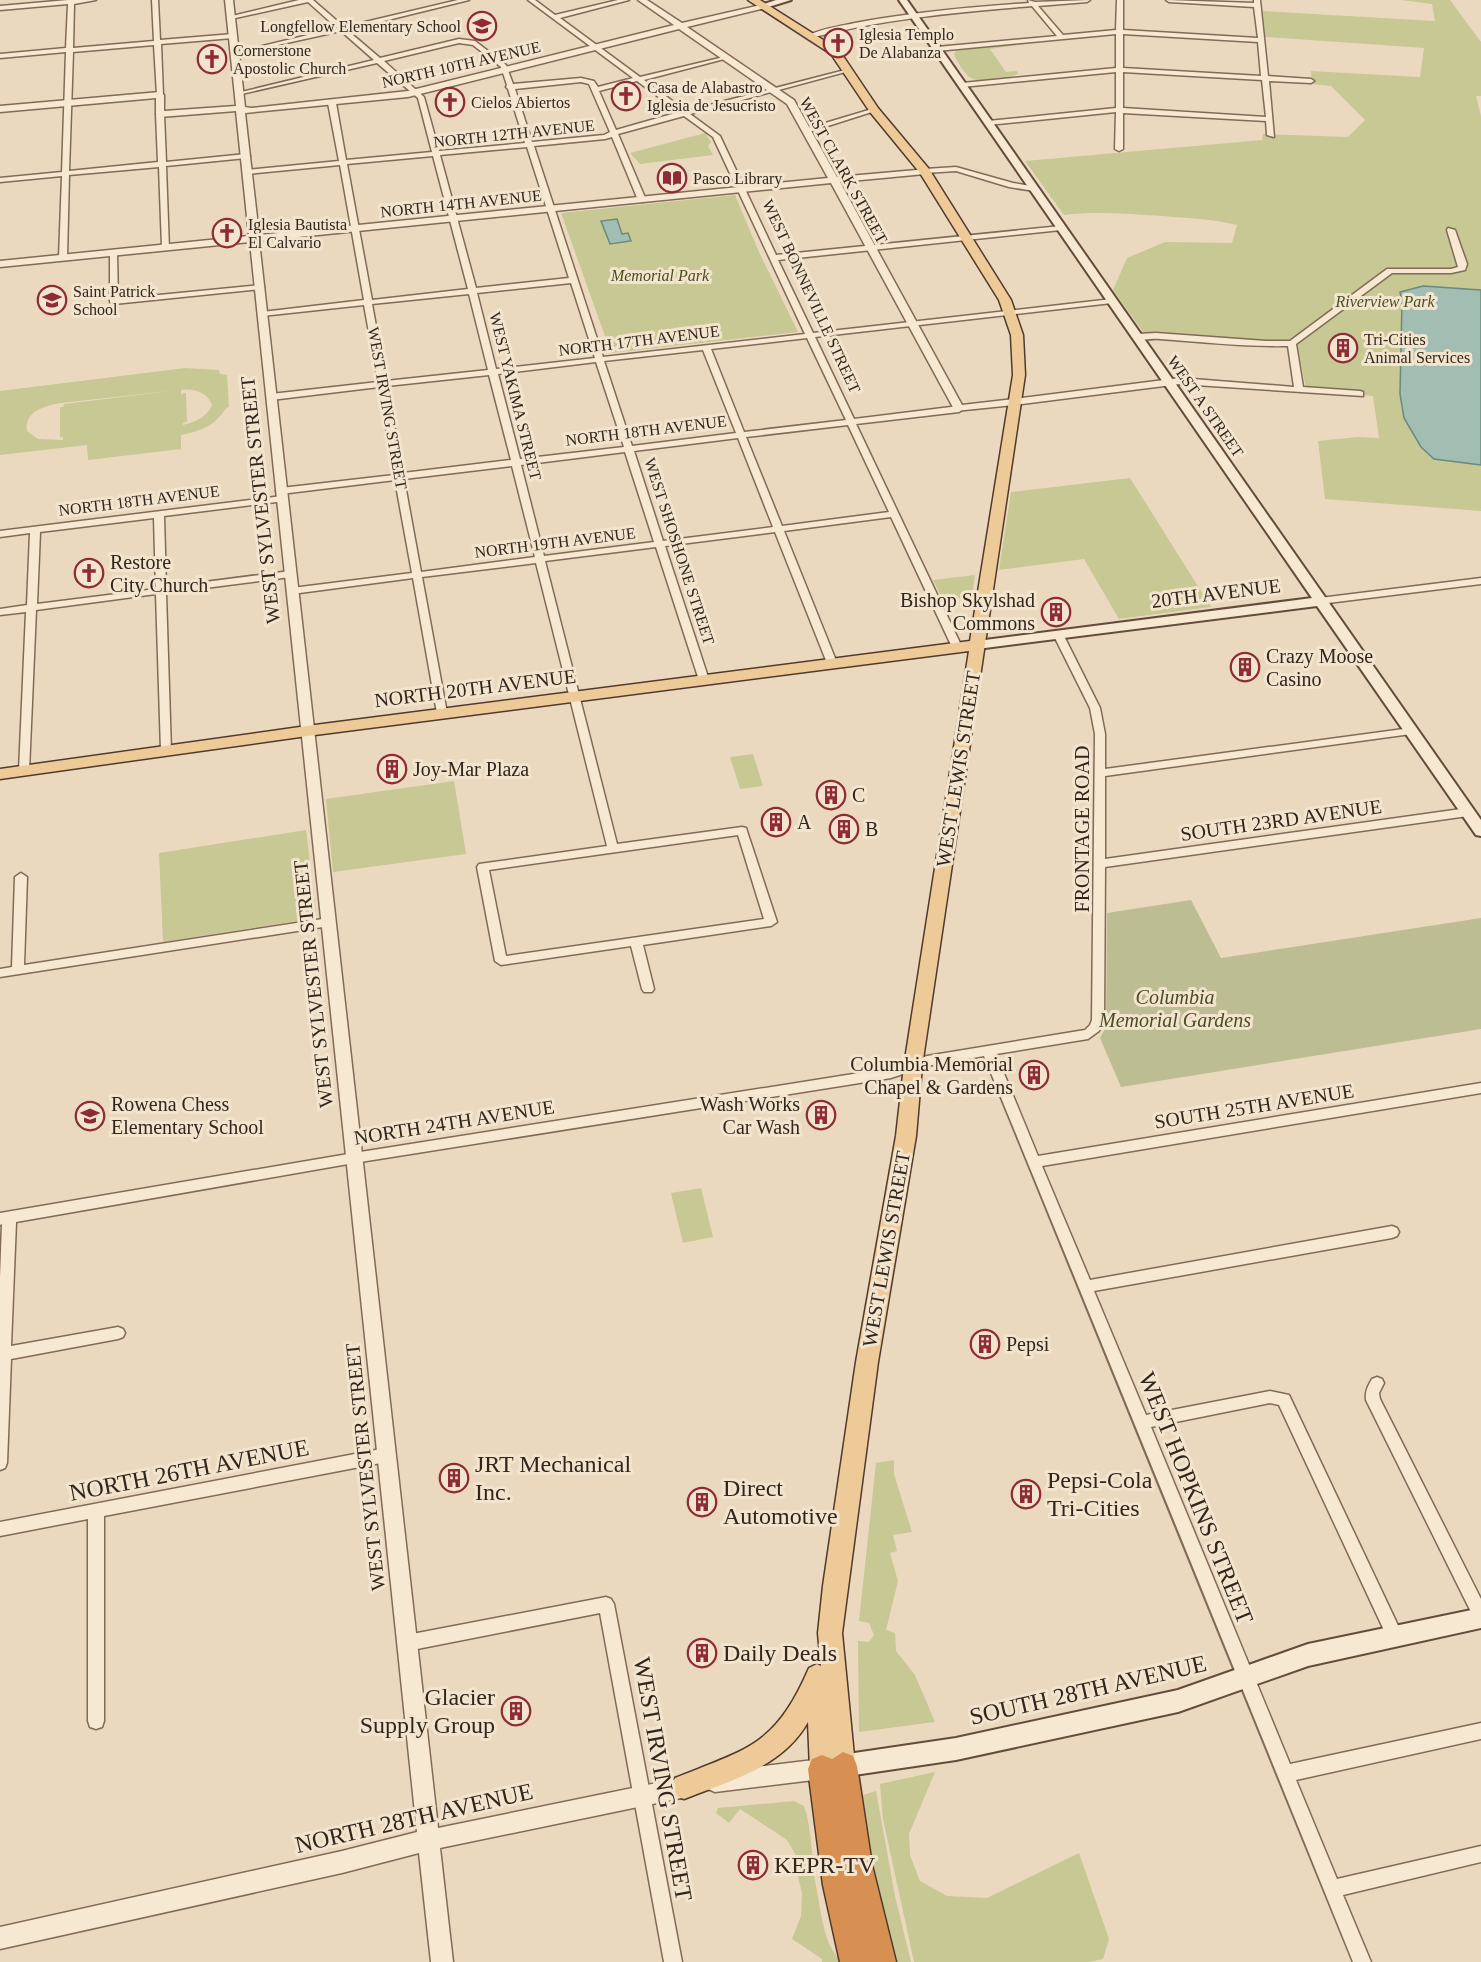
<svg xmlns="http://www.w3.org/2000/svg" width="1481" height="1962" font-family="Georgia,serif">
<rect width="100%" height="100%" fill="#ebd9bf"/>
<g fill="#c7c894" fill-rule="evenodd">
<path d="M 1401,0 L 1450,0 L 1481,42 L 1481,96 L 1476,96 L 1481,116 L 1481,511 L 1325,499 L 1318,441 L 1357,437 L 1379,438 L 1373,396 L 1306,389 L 1297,343 L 1143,332 L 1113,290 L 1127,258 L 1165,242 L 1232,243 L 1238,222 L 1237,225 C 1212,219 1187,218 1162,216 C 1129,214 1096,211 1064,215 L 1025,161 L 1262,140 L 1263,134 L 1348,137 L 1365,120 L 1331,86 L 1312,84 L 1311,71 L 1420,77 L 1424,48 L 1265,37 L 1263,11 L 1435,21 L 1432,4 Z"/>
<path d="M 1024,44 L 990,49 L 1006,72 L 1017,71 L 1018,74 C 1007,78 983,85 971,78 C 964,74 958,62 954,55 L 956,50 Z"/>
<polygon points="705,133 711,142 708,146 713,155 640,164 630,153"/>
<polygon points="735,195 759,252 798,332 611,353 561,213"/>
<path d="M 185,368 L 219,370 L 220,374 L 227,375 L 229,407 L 226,408 C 215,426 201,431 181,435 L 181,449 L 88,460 L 87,445 L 0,455 L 0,391 ZM 179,390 L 64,404 L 63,407 L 60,407 L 60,437 L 63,437 L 63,440 L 38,439 L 27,431 C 24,411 45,406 61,403 ZM 181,390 C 193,388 208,392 212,405 C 207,417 195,422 183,425 L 183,423 L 187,422 L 186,393 L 181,394 Z"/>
<polygon points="1130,478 1211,607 1119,619 1084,559 999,570 1011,492"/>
<polygon points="975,575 972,597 943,600 933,580"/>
<polygon points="753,754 763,786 740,789 730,757"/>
<polygon points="454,781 466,854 333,872 326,799"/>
<polygon points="306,830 316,912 309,919 163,942 159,853"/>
<polygon points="701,1188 713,1237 683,1243 671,1193"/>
<polygon points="894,1460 894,1474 912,1532 893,1535 897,1551 890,1553 898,1581 886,1630 895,1633 896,1651 915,1675 935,1722 859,1732 858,1641 869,1642 874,1635 869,1623 859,1621 876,1463"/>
<polygon points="935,1772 909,1834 910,1855 920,1881 947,1896 987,1898 1079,1853 1109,1939 1103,1959 1089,1962 914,1962 883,1819 880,1784"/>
<polygon points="876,1791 895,1896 911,1962 895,1962 880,1909 863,1795"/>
<path d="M 794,1801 L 804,1806 C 813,1832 811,1859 816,1886 C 820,1906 822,1928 830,1946 C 833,1952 837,1955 839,1962 L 822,1962 L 822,1959 L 792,1939 L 801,1916 L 802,1893 L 797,1873 L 797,1857 L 787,1840 L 740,1809 L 729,1823 L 716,1813 L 718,1808 Z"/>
</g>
<polygon fill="#bcbd93" points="1191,900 1221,958 1481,918 1481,1029 1121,1087 1100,1038 1106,1027 1107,913"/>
<g fill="#a2bdb2" stroke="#6a8a7f" stroke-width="1.5">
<polygon points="617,219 622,234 628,233 631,241 610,244 601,221"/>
<polygon points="1423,286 1481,290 1481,465 1434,459 1421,447 1404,418 1400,394 1402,302 1400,292"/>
</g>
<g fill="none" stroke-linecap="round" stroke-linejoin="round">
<g stroke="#826a58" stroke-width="3">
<g id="minor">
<polygon points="68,0 96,0 74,4 73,48 154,41 152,0 158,0 160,40 233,34 236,36 233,38 161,44 163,95 160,97 157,95 154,45 73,52 69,171 158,162 156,114 160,112 164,114 166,162 246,154 250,156 246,158 166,166 169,249 162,247 159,167 69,175 67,258 63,260 59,258 62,176 0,182 0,178 62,172 66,52 0,58 0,54 66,48 68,4 0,10 0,6"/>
<path d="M 299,0 L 313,0 L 344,27 L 458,0 L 469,0 L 347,30 L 380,58 L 459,39 L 475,41 L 506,65 L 513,84 L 581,78 L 594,81 L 598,87 L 633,78 L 528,0 L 535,0 L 555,15 L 618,0 L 629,0 L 560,18 L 640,77 L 728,56 L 728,58 L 644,80 L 686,111 L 849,69 L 849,71 L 690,114 L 720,136 L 776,255 L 1061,226 L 1065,228 L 1061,230 L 778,260 L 813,333 L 1112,299 L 1116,301 L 1112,303 L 815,337 L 854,419 L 959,406 L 963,409 L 959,412 L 856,424 L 962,647 L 961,649 L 957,650 L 952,647 L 891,517 L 784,531 L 837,663 L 832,666 L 827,663 L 775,532 L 665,546 L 709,680 L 704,683 L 699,680 L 656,547 L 545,561 L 617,844 L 742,827 L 746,828 L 777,922 L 771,926 L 643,945 L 654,989 L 652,992 L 644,992 L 642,989 L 631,946 L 501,965 L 495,961 L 477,867 L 479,864 L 607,846 L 536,563 L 422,577 L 447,713 L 442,716 L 437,713 L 413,578 L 292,594 L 287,591 L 292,588 L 412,573 L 395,480 L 281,494 L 276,491 L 281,488 L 394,475 L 379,387 L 271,400 L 267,397 L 271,394 L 378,382 L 364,305 L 262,316 L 258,314 L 262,312 L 364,300 L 340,165 L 247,174 L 243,172 L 247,170 L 339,161 L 328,103 L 332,101 L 336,103 L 346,160 L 432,152 L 418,98 L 377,63 L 237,95 L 237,93 L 374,60 L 341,31 L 233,55 L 233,53 L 337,28 L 308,2 L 231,19 L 228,17 ZM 459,43 L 473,45 L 501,67 L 507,85 L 506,87 L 508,89 L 525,143 L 439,151 L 424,97 L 384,61 ZM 637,81 L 679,112 L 616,130 L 599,91 ZM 581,82 L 589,84 L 610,132 L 604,135 L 532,142 L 515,89 ZM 684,116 L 713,137 L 805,334 L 603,357 L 534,146 L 605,139 L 612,137 L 638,200 L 642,202 L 646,200 L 618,134 ZM 527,147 L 569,278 L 476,288 L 440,155 ZM 433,156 L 468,289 L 372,300 L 347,164 ZM 571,283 L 595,358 L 496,369 L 477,293 ZM 469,294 L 488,370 L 386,381 L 372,304 ZM 807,338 L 846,420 L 744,432 L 711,349 ZM 703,350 L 736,433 L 632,446 L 604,361 ZM 596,362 L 624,447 L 520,459 L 498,374 ZM 489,375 L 511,460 L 403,473 L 387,386 ZM 848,425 L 889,512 L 782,526 L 746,437 ZM 738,438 L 773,527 L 663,541 L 634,451 ZM 625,452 L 654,542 L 544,556 L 521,465 ZM 512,466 L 535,557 L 421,572 L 404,479 ZM 738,835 L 764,919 L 506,956 L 489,870 Z"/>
<path d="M 1028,0 L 1035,2 L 1090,0 L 1087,2 L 1038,6 L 1063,35 L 1116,30 L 1117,0 L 1123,0 L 1123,30 L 1258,38 L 1254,7 L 1169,2 L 1166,0 L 1254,3 L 1254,0 L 1260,0 L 1268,76 L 1311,79 L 1314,81 L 1311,83 L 1269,81 L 1274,137 L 1267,135 L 1266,121 L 1123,113 L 1123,149 L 1119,151 L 1115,149 L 1116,112 L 988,125 L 984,123 L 988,121 L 1116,108 L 1116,72 L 962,87 L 959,85 L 962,83 L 1116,68 L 1116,34 L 937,51 L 934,49 L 937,47 L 1057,36 L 1032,6 C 957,12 883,19 810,38 L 807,36 C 820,29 840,26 855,23 C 913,12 971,7 1029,3 ZM 1123,34 L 1258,42 L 1261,76 L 1123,68 ZM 1123,72 L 1262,80 L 1266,117 L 1123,108 Z"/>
<polygon points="872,109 878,110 809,132 802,130"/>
<polygon points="956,167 1013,183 1037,187 1038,189 1034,191 1009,187 956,171 925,173 921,171 925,169"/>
<path d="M 1448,228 L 1455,230 L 1467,264 L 1465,270 L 1451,273 L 1392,273 L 1296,344 L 1303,387 L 1360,391 L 1363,392 L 1363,396 L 1180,384 L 1014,405 L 1010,402 L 1014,399 L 1180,378 L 1294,387 L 1288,346 C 1246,347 1203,342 1160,339 C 1151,338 1140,342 1133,337 L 1137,334 L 1156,333 L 1266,341 L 1290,341 L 1387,269 L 1451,269 L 1458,267 L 1447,230 Z"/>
<polygon points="110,251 117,253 118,299 260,285 264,287 260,289 114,304 110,302"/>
<path d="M 282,496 L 287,499 L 285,501 L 164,516 L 166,587 L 290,571 L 295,574 L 290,577 L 166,593 L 171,751 L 170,754 L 162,754 L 161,751 L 156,594 L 36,610 L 29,771 L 24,775 L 20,774 L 19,771 L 26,612 L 0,615 L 0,609 L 27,605 L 30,533 L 0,537 L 0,531 ZM 154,518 L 156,589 L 37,604 L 40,532 Z"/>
<polygon points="1481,578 1481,584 1320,604 1315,601 1320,598"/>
<path d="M 1058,631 L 1063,634 L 1100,708 L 1105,734 L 1105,769 L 1411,728 L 1416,731 L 1411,734 L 1105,776 L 1105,859 L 1468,808 L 1474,812 L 1468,816 L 1105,867 L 1104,1020 L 1099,1031 L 1088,1039 L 996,1054 L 1038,1156 L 1481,1083 L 1481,1093 L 1042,1166 L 1090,1280 L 1392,1226 L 1397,1228 L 1399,1232 L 1397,1236 L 1392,1238 L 1094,1291 L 1146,1415 L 1270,1391 L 1289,1395 L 1403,1636 L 1401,1641 L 1395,1644 L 1389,1641 L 1279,1405 L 1270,1403 L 1151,1427 L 1290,1764 L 1481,1723 L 1481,1739 L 1296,1780 L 1337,1879 L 1481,1846 L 1481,1862 L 1343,1895 L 1371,1962 L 1353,1962 C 1231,1660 1108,1358 984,1056 L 927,1066 L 891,1078 L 354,1163 L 16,1222 L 11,1346 L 118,1327 L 123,1329 L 125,1333 L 123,1337 L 118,1339 L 11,1359 L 7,1463 L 5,1468 L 0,1470 L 0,1277 L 2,1224 L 0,1225 L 0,1213 L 354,1153 L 891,1068 L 927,1056 L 1085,1030 L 1090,1025 L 1092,1020 L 1095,734 L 1090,708 L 1053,634 Z"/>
<polygon points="21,873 27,877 24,965 329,918 335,922 329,926 0,977 0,969 12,967 15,877"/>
<path d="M 1377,1377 L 1382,1379 L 1384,1383 L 1379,1393 L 1380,1399 L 1481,1599 L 1481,1623 L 1475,1620 L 1366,1400 C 1365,1391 1368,1386 1372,1379 Z"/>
<polygon points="386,1448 391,1450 393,1455 391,1460 386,1462 104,1516 104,1721 102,1727 96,1729 90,1727 88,1721 88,1519 0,1536 0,1522"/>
<polygon points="606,1597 611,1599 614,1604 682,1962 664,1962 600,1613 407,1651 401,1648 399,1643 401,1638 407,1635"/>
</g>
</g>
<g stroke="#826a58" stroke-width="3">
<g id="tertiary">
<path d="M 225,0 L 233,0 L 245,107 L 251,108 L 408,91 L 674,25 L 638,0 L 647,0 L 682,23 L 765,4 L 765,8 L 687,27 L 794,100 L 837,177 L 928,169 L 928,173 L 925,174 L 840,182 L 962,405 L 1014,399 L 1019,402 L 1014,405 L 955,411 L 831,183 L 259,241 L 438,1828 L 691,1776 L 698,1779 L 701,1786 L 698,1793 L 691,1796 L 440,1848 L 453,1962 L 431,1962 L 419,1853 L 342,1873 L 0,1949 L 0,1927 L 342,1851 L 417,1832 L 250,242 L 0,267 L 0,261 L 249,236 L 236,111 L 160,117 L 156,114 L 156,98 L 0,112 L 0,106 L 160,92 L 164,95 L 164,111 L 236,106 ZM 679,29 L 787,104 L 828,178 L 259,235 L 245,113 L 408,97 Z"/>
<polygon points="822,1759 829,1762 832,1769 829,1776 822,1779 715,1792 708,1789 705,1782 708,1775 715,1772"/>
</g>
</g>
<g stroke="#644c3c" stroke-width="4">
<g id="secondary">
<polygon points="776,0 791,0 762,9 758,6"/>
<polygon points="899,0 907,0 1481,820 1481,836 1476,835 1317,606 977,649 972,648 970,645 977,641 1312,598"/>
<polygon points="1481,1608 1481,1628 1308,1666 1178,1712 956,1760 834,1778 826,1775 823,1767 826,1759 834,1756 956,1738 1178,1690 1308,1644"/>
</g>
</g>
<g stroke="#503a2d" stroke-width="3">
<path id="primary" d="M 748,0 L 760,0 L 839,50 L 878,108 L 929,169 L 1011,300 L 1023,335 L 1025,375 L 922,1066 L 916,1136 L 878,1362 L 842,1633 L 855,1766 L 852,1775 L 843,1778 L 833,1772 L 831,1778 L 822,1781 L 813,1778 L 810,1769 L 808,1722 C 782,1768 729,1781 684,1799 L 675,1796 L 672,1787 L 675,1778 C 749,1748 775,1746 809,1668 L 817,1664 L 821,1666 L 818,1633 L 823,1586 L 856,1362 L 896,1136 L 904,1066 L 969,651 L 307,736 L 0,779 L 0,769 L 307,726 L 970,641 L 1013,375 L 1011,335 L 999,300 L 920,173 L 870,112 L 831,54 Z"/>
</g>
<g stroke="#503a2d" stroke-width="3">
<polygon id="motorway" points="843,1752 853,1756 857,1766 872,1865 896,1962 840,1962 823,1885 808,1769 812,1759 822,1755 832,1759"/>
</g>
<use href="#minor" fill="#f6e8d1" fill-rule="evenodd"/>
<use href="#tertiary" fill="#f6e8d1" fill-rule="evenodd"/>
<use href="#secondary" fill="#f6e8d1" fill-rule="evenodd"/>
<use href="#primary" fill="#edca97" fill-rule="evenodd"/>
<use href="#motorway" fill="#d79052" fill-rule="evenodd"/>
</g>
<defs>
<g id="school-ring" transform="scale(1.5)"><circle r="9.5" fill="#f3e4ce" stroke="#8e2c36" stroke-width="1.5"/><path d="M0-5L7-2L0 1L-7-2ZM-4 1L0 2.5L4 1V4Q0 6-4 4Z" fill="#8e2c36"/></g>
<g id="church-ring" transform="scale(1.5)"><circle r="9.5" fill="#f3e4ce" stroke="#8e2c36" stroke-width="1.5"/><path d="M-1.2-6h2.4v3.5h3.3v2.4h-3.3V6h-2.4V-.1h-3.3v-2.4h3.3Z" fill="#8e2c36"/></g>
<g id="library-ring" transform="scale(1.5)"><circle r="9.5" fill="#f3e4ce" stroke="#8e2c36" stroke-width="1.5"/><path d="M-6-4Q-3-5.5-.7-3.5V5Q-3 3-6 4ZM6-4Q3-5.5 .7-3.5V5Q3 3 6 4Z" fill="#8e2c36"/></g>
<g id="building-ring" transform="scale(1.5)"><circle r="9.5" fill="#f3e4ce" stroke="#8e2c36" stroke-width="1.5"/><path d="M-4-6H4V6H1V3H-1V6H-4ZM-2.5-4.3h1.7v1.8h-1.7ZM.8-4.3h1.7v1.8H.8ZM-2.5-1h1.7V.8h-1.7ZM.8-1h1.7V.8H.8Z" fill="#8e2c36"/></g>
</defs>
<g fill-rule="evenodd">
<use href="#school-ring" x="482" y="26"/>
<use href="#church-ring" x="838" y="43"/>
<use href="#church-ring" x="212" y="59"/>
<use href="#church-ring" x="626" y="96"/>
<use href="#church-ring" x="450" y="102"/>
<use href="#library-ring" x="672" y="178"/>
<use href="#church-ring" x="227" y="233"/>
<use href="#school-ring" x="52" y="300"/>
<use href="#building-ring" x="1343" y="348"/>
<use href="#church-ring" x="89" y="573"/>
<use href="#building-ring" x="1056" y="612"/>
<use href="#building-ring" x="1245" y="667"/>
<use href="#building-ring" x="392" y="769"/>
<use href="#building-ring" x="831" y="795"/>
<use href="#building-ring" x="776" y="822"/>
<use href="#building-ring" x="844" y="829"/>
<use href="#building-ring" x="1034" y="1075"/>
<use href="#building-ring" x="821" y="1115"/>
<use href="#school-ring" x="90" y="1116"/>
<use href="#building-ring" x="985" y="1344"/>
<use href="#building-ring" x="454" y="1478"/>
<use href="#building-ring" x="1026" y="1494"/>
<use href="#building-ring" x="702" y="1502"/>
<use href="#building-ring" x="702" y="1653"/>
<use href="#building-ring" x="516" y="1711"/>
<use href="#building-ring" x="753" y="1865"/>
</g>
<g text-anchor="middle" stroke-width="6" stroke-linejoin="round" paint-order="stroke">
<g font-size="16" fill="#32251c" stroke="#f3e4ce" text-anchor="start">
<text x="461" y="32" text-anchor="end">Longfellow Elementary School</text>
<text x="859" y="40">Iglesia Templo<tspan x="859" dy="18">De Alabanza</tspan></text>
<text x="233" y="56">Cornerstone<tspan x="233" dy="18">Apostolic Church</tspan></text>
<text x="647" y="93">Casa de Alabastro<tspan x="647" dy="18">Iglesia de Jesucristo</tspan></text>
<text x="471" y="108">Cielos Abiertos</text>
<text x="693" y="184">Pasco Library</text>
<text x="248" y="230">Iglesia Bautista<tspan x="248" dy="18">El Calvario</tspan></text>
<text x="73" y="297">Saint Patrick<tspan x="73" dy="18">School</tspan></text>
<text x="1364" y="345">Tri-Cities<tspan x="1364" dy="18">Animal Services</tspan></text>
</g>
<g font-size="16" fill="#32251c" stroke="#f3e4ce">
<text transform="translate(461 64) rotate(-13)" y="6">NORTH 10TH AVENUE</text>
<text transform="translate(514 133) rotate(-6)" y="6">NORTH 12TH AVENUE</text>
<text transform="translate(844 170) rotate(61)" y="6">WEST CLARK STREET</text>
<text transform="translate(461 203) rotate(-6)" y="6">NORTH 14TH AVENUE</text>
<text transform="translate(812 296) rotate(65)" y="6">WEST BONNEVILLE STREET</text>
<text transform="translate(639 340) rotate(-7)" y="6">NORTH 17TH AVENUE</text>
<text transform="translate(516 396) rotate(76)" y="6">WEST YAKIMA STREET</text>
<text transform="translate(1206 406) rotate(55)" y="6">WEST A STREET</text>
<text transform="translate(388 408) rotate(80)" y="6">WEST IRVING STREET</text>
<text transform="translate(646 430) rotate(-7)" y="6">NORTH 18TH AVENUE</text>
<text transform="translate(139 500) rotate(-7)" y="6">NORTH 18TH AVENUE</text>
<text transform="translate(555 542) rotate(-7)" y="6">NORTH 19TH AVENUE</text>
<text transform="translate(680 551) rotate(72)" y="6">WEST SHOSHONE STREET</text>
</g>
<g font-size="16" font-style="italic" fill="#474e24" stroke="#f3e4ce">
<text x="660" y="281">Memorial Park</text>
<text x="1385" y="307">Riverview Park</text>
</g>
<g font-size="20" fill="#32251c" stroke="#f3e4ce">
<text transform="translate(260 500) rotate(-96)" y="7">WEST SYLVESTER STREET</text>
<text transform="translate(1216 593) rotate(-7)" y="7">20TH AVENUE</text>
<text transform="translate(475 688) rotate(-7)" y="7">NORTH 20TH AVENUE</text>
<text transform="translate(958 769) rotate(-81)" y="7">WEST LEWIS STREET</text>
<text transform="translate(1281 820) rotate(-8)" y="7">SOUTH 23RD AVENUE</text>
<text transform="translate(1082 829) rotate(-90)" y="7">FRONTAGE ROAD</text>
<text transform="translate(313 984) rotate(-96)" y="7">WEST SYLVESTER STREET</text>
<text transform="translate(1254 1106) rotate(-9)" y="7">SOUTH 25TH AVENUE</text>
<text transform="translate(454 1122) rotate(-9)" y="7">NORTH 24TH AVENUE</text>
<text transform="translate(886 1249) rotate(-80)" y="7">WEST LEWIS STREET</text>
<text transform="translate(365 1467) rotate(-96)" y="7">WEST SYLVESTER STREET</text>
</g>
<g font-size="20" fill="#32251c" stroke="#f3e4ce" text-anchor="start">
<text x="110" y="569">Restore<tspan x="110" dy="23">City Church</tspan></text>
<text x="1035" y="607" text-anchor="end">Bishop Skylshad<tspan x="1035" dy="23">Commons</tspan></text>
<text x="1266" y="663">Crazy Moose<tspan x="1266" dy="23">Casino</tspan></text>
<text x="413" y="776">Joy-Mar Plaza</text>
<text x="852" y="802">C</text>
<text x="797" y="829">A</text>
<text x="865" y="836">B</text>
<text x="1013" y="1071" text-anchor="end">Columbia Memorial<tspan x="1013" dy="23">Chapel &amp; Gardens</tspan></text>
<text x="111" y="1111">Rowena Chess<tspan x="111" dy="23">Elementary School</tspan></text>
<text x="800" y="1111" text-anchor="end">Wash Works<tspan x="800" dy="23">Car Wash</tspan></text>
<text x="1006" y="1351">Pepsi</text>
</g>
<g font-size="20" font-style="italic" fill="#474e24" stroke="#f3e4ce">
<text x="1175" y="1004">Columbia<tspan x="1175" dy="23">Memorial Gardens</tspan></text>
</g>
<g font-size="24" fill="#32251c" stroke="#f3e4ce" text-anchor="start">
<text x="475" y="1472">JRT Mechanical<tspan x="475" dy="28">Inc.</tspan></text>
<text x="1047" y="1488">Pepsi-Cola<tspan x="1047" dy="28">Tri-Cities</tspan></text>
<text x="723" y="1496">Direct<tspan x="723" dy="28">Automotive</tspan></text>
<text x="723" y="1661">Daily Deals</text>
<text x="495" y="1705" text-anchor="end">Glacier<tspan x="495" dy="28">Supply Group</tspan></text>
<text x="774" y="1873">KEPR-TV</text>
</g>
<g font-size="24" fill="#32251c" stroke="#f3e4ce">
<text transform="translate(189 1470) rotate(-11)" y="8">NORTH 26TH AVENUE</text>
<text transform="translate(1196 1498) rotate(68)" y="8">WEST HOPKINS STREET</text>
<text transform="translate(1088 1690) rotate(-13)" y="8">SOUTH 28TH AVENUE</text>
<text transform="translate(663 1779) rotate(80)" y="8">WEST IRVING STREET</text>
<text transform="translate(414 1818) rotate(-13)" y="8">NORTH 28TH AVENUE</text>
</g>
</g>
</svg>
